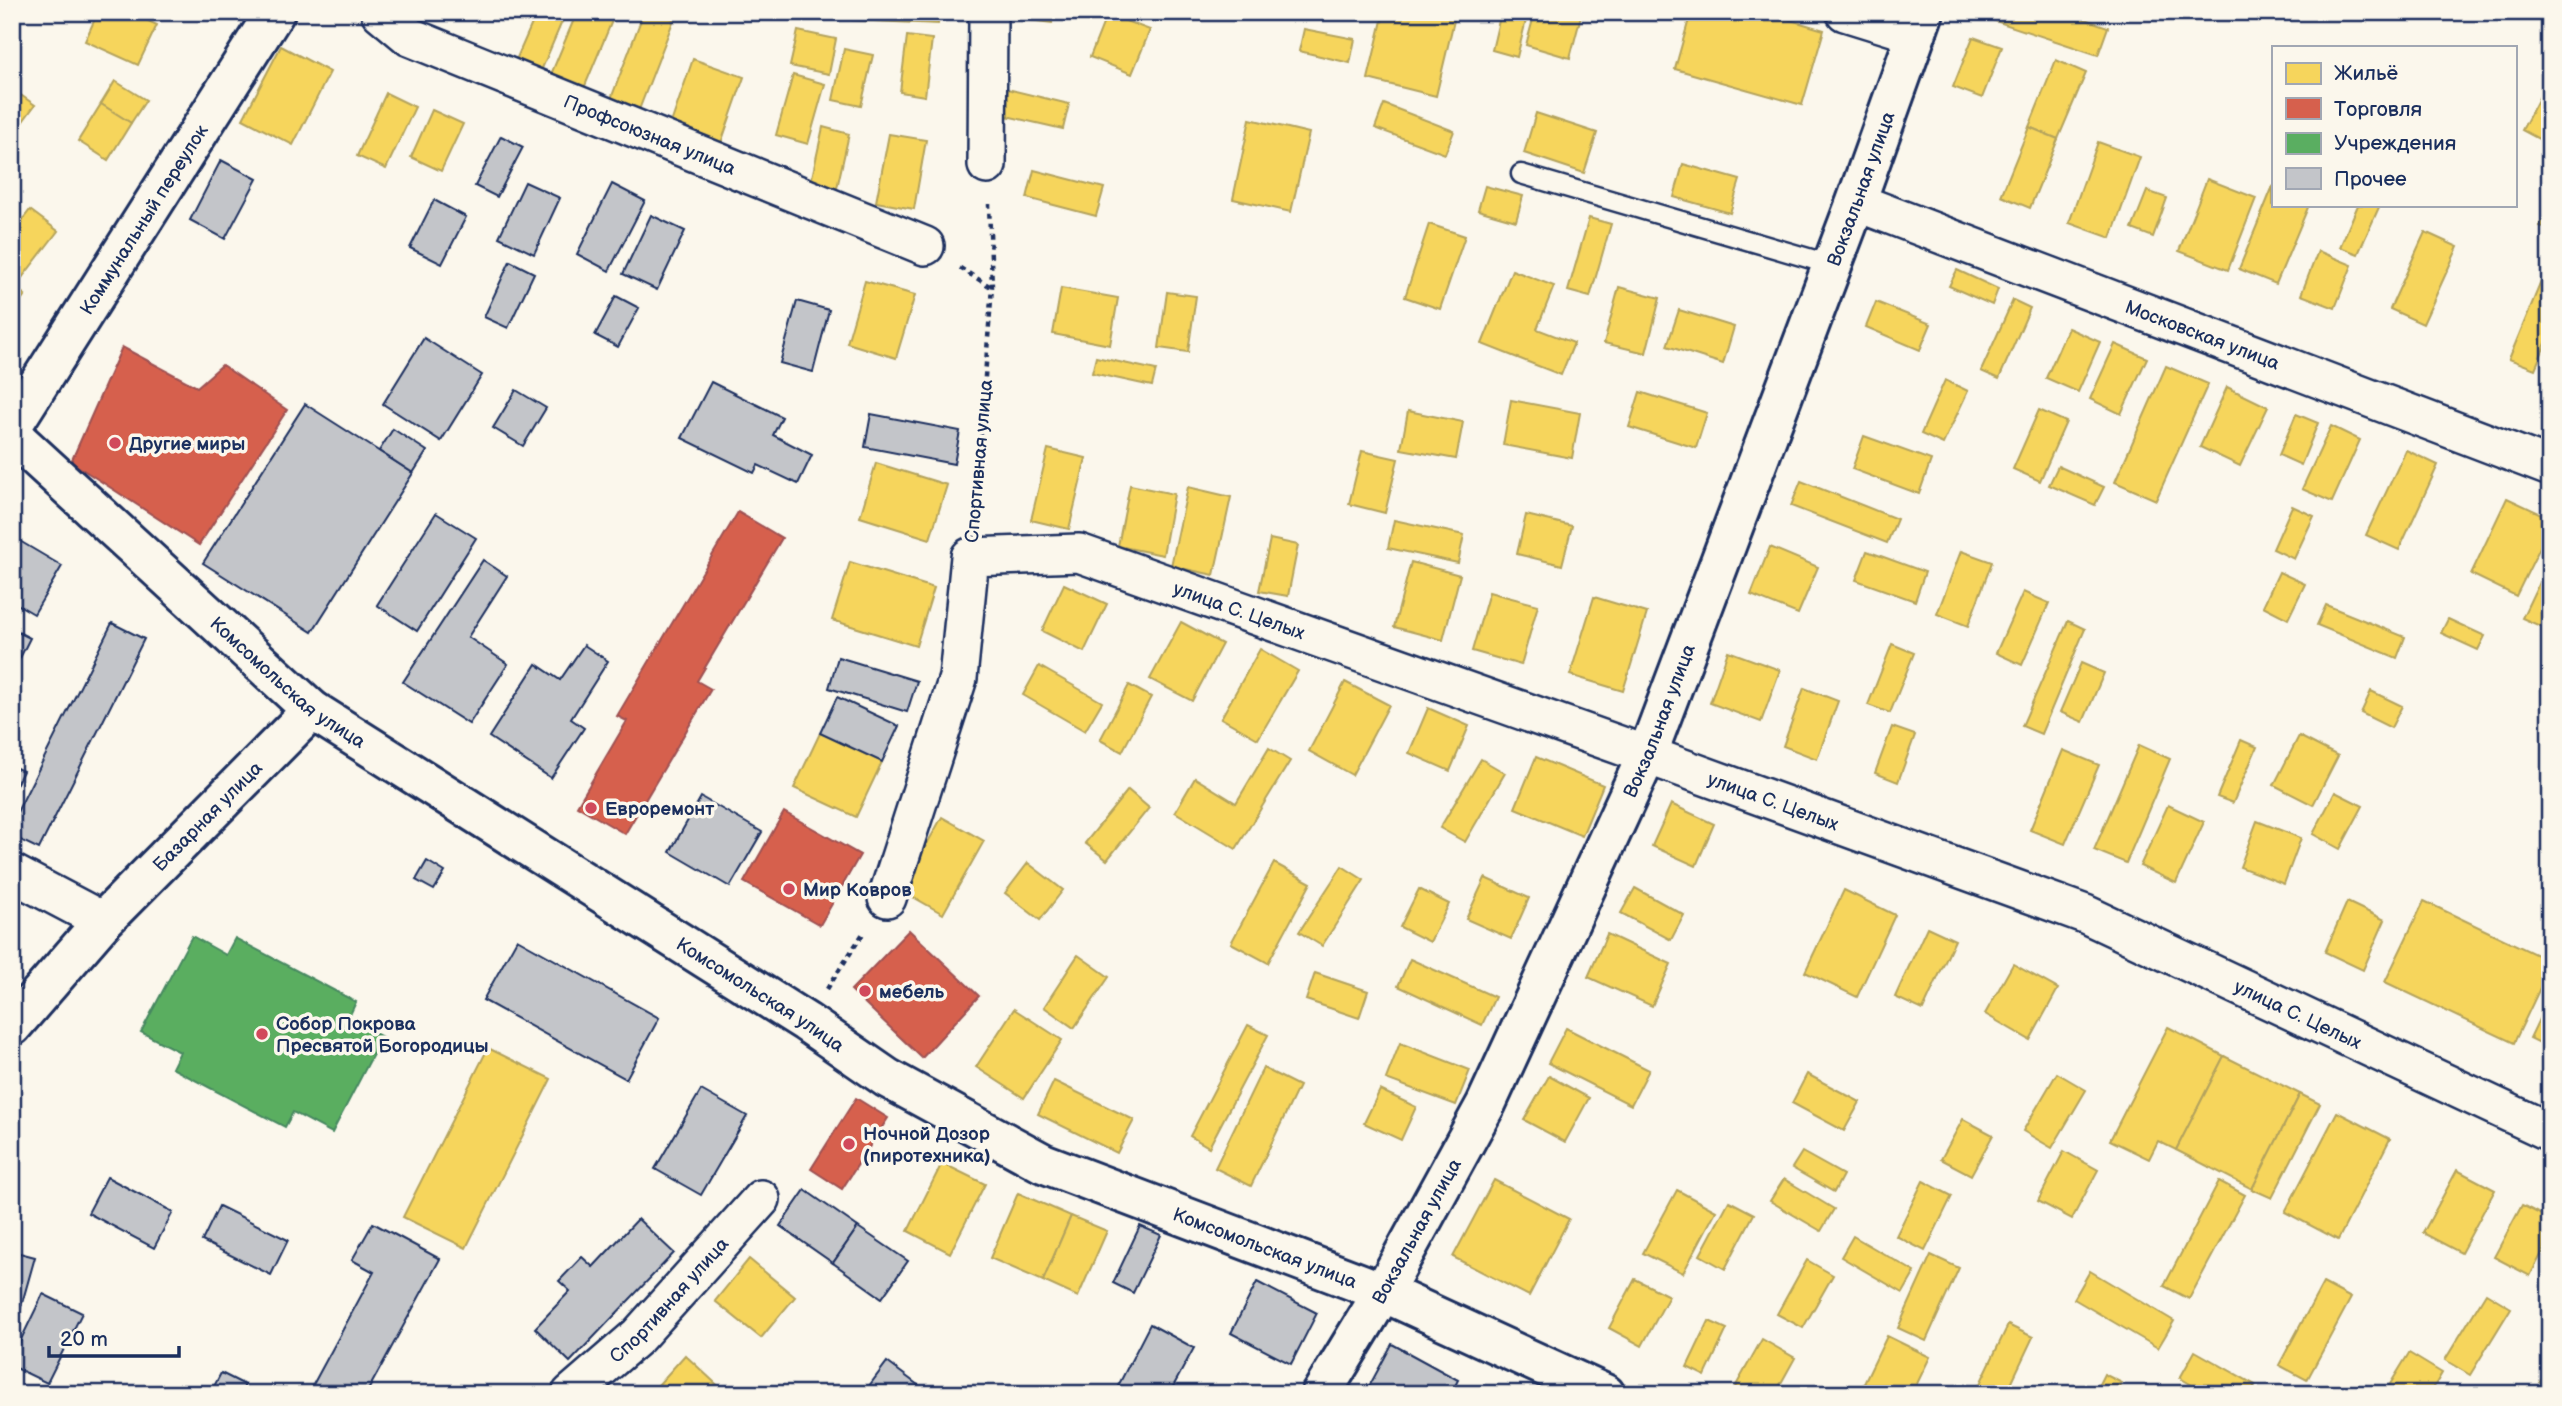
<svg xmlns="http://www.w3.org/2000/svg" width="2562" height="1406" font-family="'Balsamiq Sans',sans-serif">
<rect width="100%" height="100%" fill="#fbf7ec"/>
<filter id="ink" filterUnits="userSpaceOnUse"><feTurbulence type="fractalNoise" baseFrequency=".0143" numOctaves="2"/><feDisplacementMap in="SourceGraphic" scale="14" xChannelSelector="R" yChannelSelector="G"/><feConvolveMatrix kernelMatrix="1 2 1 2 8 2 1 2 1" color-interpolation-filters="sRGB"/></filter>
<g filter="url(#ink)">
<g fill="#f6d55c" stroke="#b4a35d" stroke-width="2">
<polygon points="98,12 129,12 157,25 138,65 85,41"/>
<polygon points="537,12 552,12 564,17 538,78 513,67"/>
<polygon points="577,12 606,12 614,16 580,98 547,84"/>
<polygon points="644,12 657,12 674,19 637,115 609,104"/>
<polygon points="852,12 939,12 938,24 852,20"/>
<polygon points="998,12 1053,12 1052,23 997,16"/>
<polygon points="1384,12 1456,12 1436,96 1368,79"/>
<polygon points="1501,12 1528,12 1517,57 1492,50"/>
<polygon points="1535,12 1582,12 1570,58 1526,45"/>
<polygon points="1691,12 1763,12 1824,30 1802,105 1675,69"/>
<polygon points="1982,12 2064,12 2108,27 2098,55 1980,16"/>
<polygon points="1107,14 1150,30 1132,74 1090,57"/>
<polygon points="1304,29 1355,39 1350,63 1299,51"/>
<polygon points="798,31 836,39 829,74 790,66"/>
<polygon points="907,36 932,39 925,96 900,92"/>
<polygon points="1973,37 2002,47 1982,98 1953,87"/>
<polygon points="281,46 330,72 293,145 243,119"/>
<polygon points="844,49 873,55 861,106 833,100"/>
<polygon points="693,59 744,77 720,146 669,129"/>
<polygon points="2056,60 2086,73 2058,139 2029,127"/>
<polygon points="793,75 825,84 808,144 776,135"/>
<polygon points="2550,77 2550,140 2548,144 2522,130"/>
<polygon points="115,81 146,100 131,123 101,104"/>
<polygon points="999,87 1069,104 1063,129 993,113"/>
<polygon points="12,89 35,105 12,136"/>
<polygon points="386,93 415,107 386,169 357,156"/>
<polygon points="101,104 131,123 108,160 78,141"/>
<polygon points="1384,104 1454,131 1445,154 1375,128"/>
<polygon points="432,110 463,124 441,171 411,157"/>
<polygon points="1536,113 1597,133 1584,173 1524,153"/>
<polygon points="1250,119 1309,133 1291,212 1233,199"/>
<polygon points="823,127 849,134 835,197 809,191"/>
<polygon points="2029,127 2058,139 2030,208 2001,196"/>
<polygon points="889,134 926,140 914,209 876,202"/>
<polygon points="2098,142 2140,157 2111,238 2069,223"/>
<polygon points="1683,164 1740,180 1730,213 1674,197"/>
<polygon points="1034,170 1104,188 1096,216 1027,198"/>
<polygon points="2207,179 2256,198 2228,270 2179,251"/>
<polygon points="1485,186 1523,196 1516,221 1478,210"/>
<polygon points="2273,186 2273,205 2309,205 2276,284 2239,269"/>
<polygon points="2147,191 2167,198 2153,237 2132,229"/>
<polygon points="2358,205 2380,205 2358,254 2340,247"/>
<polygon points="2550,205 2550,231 2540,226"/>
<polygon points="30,210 58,231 15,287 12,285 12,233"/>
<polygon points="1589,218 1611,224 1590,297 1568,291"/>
<polygon points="1429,224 1465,236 1440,309 1405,297"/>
<polygon points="2425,232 2458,247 2423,324 2390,309"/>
<polygon points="2318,251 2352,265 2335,308 2301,295"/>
<polygon points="1512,270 1554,286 1537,329 1574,343 1561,375 1482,344"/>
<polygon points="1957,270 1998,289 1992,305 1949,286"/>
<polygon points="2545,272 2550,274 2550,334 2535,369 2509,359"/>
<polygon points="865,281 915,295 896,358 847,343"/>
<polygon points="12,285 25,295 12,312"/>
<polygon points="1619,287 1660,298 1646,353 1604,343"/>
<polygon points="1061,288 1118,298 1110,345 1053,334"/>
<polygon points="1167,292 1196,296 1188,352 1159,348"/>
<polygon points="2013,300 2030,308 1999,379 1981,371"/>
<polygon points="1876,302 1931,324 1920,350 1866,327"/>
<polygon points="1679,310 1734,327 1723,364 1667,346"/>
<polygon points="2068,328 2100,342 2078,392 2046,378"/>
<polygon points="2115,344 2147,358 2121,414 2090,399"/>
<polygon points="1096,357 1156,370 1152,386 1092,373"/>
<polygon points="2166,366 2208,384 2156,500 2115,482"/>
<polygon points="1945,380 1968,391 1943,444 1921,434"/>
<polygon points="2227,387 2268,407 2240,466 2200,447"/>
<polygon points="1640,392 1707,413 1696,448 1629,427"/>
<polygon points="1511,400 1580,413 1572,458 1503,445"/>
<polygon points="2039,410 2066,422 2040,481 2013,469"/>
<polygon points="1408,411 1463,422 1456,459 1401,449"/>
<polygon points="2296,414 2318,423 2301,465 2279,455"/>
<polygon points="2331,426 2360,440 2332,502 2302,489"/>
<polygon points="1864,436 1931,460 1919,494 1852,469"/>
<polygon points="1048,449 1086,458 1069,529 1031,520"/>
<polygon points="2406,450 2438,465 2399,550 2366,535"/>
<polygon points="1362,451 1398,459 1385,513 1349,504"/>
<polygon points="876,463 947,485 930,539 860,517"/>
<polygon points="2058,466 2104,487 2095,505 2049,485"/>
<polygon points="1801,481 1897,519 1887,543 1791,506"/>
<polygon points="1130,485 1174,494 1163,555 1118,546"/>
<polygon points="1188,487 1231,497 1214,575 1171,566"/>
<polygon points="2507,498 2550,518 2550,527 2516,596 2471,574"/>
<polygon points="2292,506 2314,516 2294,559 2273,549"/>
<polygon points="1526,515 1572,526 1562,565 1517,554"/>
<polygon points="1394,520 1464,535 1458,563 1388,548"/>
<polygon points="1270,539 1298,545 1288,596 1259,591"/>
<polygon points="1770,547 1818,567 1798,614 1751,595"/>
<polygon points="1867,551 1925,572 1915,601 1856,580"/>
<polygon points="1961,551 1992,562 1968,626 1937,614"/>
<polygon points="850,562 934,588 916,646 832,620"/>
<polygon points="1411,562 1460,575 1443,640 1394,627"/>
<polygon points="2279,572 2305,584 2288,619 2263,606"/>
<polygon points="2543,574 2550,577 2550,603 2540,626 2522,618"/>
<polygon points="1064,584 1107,604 1084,652 1042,631"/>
<polygon points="1489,592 1538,605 1521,665 1472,651"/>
<polygon points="2023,592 2049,603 2022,665 1996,653"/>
<polygon points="1594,597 1647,613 1623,691 1570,675"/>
<polygon points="2326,605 2405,637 2397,658 2317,625"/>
<polygon points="2448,619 2485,636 2478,650 2441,633"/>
<polygon points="2068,621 2085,629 2041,734 2022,726"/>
<polygon points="1181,622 1222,644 1192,701 1150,679"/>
<polygon points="1892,644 1914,653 1890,713 1868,705"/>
<polygon points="1260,649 1298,671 1258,739 1221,718"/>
<polygon points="1728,651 1780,670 1761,722 1710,703"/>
<polygon points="2081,663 2104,673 2083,722 2060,712"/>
<polygon points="1039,666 1102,702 1085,731 1023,695"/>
<polygon points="1345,682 1389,705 1352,775 1309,751"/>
<polygon points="1129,685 1151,697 1122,752 1100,740"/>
<polygon points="1804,688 1838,701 1817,759 1783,746"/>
<polygon points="2371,691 2402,706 2391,728 2361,713"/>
<polygon points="1428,708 1469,726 1450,771 1409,753"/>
<polygon points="1892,727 1915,735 1898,782 1875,773"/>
<polygon points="820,733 882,762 856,817 794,788"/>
<polygon points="2299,736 2338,756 2313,805 2274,785"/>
<polygon points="2241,740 2257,747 2233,803 2217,797"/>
<polygon points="2139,745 2170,759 2126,863 2094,850"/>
<polygon points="1269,748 1290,761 1236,849 1175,812 1195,778 1236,803"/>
<polygon points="2063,750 2099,765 2065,844 2030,830"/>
<polygon points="1536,757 1603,785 1582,836 1515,808"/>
<polygon points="1481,759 1505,773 1465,842 1440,828"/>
<polygon points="1128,790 1149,808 1107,860 1085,843"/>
<polygon points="2335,792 2363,806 2340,849 2313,834"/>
<polygon points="1671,804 1714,824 1696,866 1652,846"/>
<polygon points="2168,805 2204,822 2176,883 2140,866"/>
<polygon points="942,817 984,841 943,914 901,890"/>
<polygon points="2257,821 2301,838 2284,884 2240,867"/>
<polygon points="1028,863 1063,890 1040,920 1005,893"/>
<polygon points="1274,863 1311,883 1268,963 1231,943"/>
<polygon points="1342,866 1364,880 1322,946 1299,932"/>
<polygon points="1485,878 1529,898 1511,939 1466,919"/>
<polygon points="1635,888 1684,915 1671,940 1621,913"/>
<polygon points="1419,889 1449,904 1430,942 1400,927"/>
<polygon points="1844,890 1895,915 1857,997 1805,972"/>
<polygon points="2424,901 2550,961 2550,967 2514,1043 2385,982"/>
<polygon points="2347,902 2385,920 2363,970 2325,952"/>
<polygon points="1927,927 1955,940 1923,1010 1895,997"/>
<polygon points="1607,934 1671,964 1652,1006 1588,977"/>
<polygon points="1078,955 1109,977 1074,1028 1044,1007"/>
<polygon points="1410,959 1495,997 1482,1025 1398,986"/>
<polygon points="2013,964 2058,989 2030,1040 1985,1014"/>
<polygon points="1315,973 1368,991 1359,1018 1306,1000"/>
<polygon points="2550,996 2550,1048 2530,1038"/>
<polygon points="1014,1009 1062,1040 1024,1098 976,1067"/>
<polygon points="1248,1025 1268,1035 1209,1147 1190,1136"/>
<polygon points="2168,1027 2224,1056 2176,1150 2158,1141 2149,1159 2110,1140"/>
<polygon points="1566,1028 1649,1070 1631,1105 1548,1063"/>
<polygon points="1400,1043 1470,1070 1456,1105 1386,1079"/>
<polygon points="488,1048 551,1079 466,1248 403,1217"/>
<polygon points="2224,1056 2300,1094 2252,1189 2176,1150"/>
<polygon points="1263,1068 1299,1086 1251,1186 1215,1168"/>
<polygon points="2057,1073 2086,1090 2052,1148 2023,1131"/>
<polygon points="1807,1074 1860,1102 1844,1131 1792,1103"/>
<polygon points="1549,1076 1589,1098 1565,1142 1524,1120"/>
<polygon points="1054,1081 1134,1120 1117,1153 1038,1114"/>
<polygon points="1380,1090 1416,1107 1401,1140 1364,1123"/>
<polygon points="2300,1094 2320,1104 2272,1198 2252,1189"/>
<polygon points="2337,1112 2390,1139 2338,1240 2285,1212"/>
<polygon points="1963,1119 1993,1135 1971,1175 1941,1159"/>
<polygon points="2064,1151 2098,1170 2072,1219 2038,1201"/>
<polygon points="1802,1152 1843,1175 1834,1192 1792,1168"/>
<polygon points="942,1163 985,1184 950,1253 908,1231"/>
<polygon points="2457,1170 2495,1190 2461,1253 2423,1233"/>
<polygon points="1784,1179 1834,1209 1821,1231 1770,1201"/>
<polygon points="1494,1180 1569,1219 1529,1296 1453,1257"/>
<polygon points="1923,1181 1952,1196 1925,1251 1896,1236"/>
<polygon points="2219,1181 2245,1195 2189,1299 2164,1286"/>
<polygon points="1677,1190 1716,1211 1683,1273 1643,1253"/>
<polygon points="1018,1193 1071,1216 1043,1281 990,1258"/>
<polygon points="1729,1201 1754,1214 1725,1269 1700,1255"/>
<polygon points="2522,1205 2550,1219 2550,1238 2530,1276 2494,1257"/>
<polygon points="1071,1216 1107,1231 1078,1297 1043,1281"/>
<polygon points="1853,1236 1915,1272 1903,1293 1841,1257"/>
<polygon points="1931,1255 1959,1268 1926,1341 1898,1328"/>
<polygon points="749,1259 795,1297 761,1338 715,1301"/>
<polygon points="1807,1260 1833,1275 1803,1328 1777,1314"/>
<polygon points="2090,1271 2174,1321 2158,1348 2074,1299"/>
<polygon points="1635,1279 1669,1296 1642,1346 1609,1328"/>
<polygon points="2323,1283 2351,1298 2307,1380 2279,1365"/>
<polygon points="2486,1293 2511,1308 2470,1375 2445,1360"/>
<polygon points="1709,1321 1727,1329 1705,1376 1687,1367"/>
<polygon points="2008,1325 2033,1337 2006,1394 1975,1394"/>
<polygon points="1887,1336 1930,1357 1912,1394 1859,1394"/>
<polygon points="1762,1339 1795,1358 1775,1394 1743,1394 1734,1389"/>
<polygon points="2195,1351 2255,1385 2250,1394 2207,1394 2180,1378"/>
<polygon points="2409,1353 2442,1373 2430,1394 2384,1394"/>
<polygon points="685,1355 727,1394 650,1394"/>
<polygon points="2550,1366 2550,1388 2540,1382"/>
<polygon points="2104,1374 2122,1383 2117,1394 2094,1394"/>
</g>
<g fill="#d6604d" stroke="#9e5152" stroke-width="2">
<polygon points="122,347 197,387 222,365 287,410 199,545 71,462"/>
<polygon points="738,512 782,538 697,681 711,689 625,834 577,806 627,721 617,716"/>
<polygon points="784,812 860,855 820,925 744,882"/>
<polygon points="909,930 979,996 922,1058 851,990"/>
<polygon points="856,1098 888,1118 842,1189 811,1169"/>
</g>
<polygon fill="#5aae61" stroke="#478860" stroke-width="2" points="192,936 226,955 235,938 356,1002 348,1019 382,1037 332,1133 293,1112 285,1127 172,1068 180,1052 141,1032"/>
<g fill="#c3c5c9" stroke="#1b2f5e" stroke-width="2">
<polygon points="501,136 523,147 497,197 475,186"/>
<polygon points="221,160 257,179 225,239 190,220"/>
<polygon points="525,182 560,198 534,254 499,237"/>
<polygon points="612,184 645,201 609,271 577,254"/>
<polygon points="434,200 466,217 442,264 410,248"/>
<polygon points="651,215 685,231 657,290 623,274"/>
<polygon points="510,261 534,273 508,328 484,317"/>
<polygon points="616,296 639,308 618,347 595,335"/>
<polygon points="797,301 829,310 813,372 780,363"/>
<polygon points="424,338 482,375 441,441 383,404"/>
<polygon points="711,382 782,417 773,435 812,455 798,484 758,465 754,473 682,438"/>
<polygon points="516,390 546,408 523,446 493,428"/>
<polygon points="305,404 413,473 312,632 203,563"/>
<polygon points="871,414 960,431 954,464 865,447"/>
<polygon points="393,429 427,451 413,473 379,451"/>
<polygon points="436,513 476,538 417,631 377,605"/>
<polygon points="18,540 62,566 34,614 12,601 12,549"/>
<polygon points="483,560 507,576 468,637 508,664 469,724 403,682"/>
<polygon points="112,623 144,639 39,849 12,836 12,822"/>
<polygon points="12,629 30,638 12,674"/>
<polygon points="584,645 608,661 571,719 584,728 551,778 489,737 536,664 560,680"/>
<polygon points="838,657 917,681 907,712 829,688"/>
<polygon points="837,697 899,726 882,762 820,733"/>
<polygon points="12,766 23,771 12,793"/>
<polygon points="701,797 762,832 730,887 670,852"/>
<polygon points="427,861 445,872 434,890 416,880"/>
<polygon points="517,939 659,1018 626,1079 483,1000"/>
<polygon points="701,1090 747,1116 701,1195 655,1169"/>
<polygon points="107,1177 173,1212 154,1248 88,1213"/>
<polygon points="805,1190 858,1227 833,1263 780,1226"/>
<polygon points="219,1206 288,1240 271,1275 202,1241"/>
<polygon points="638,1219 674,1253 570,1362 535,1328 570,1291 559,1281 582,1257 593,1267"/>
<polygon points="373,1223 440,1259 366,1394 308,1394 374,1272 352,1260"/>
<polygon points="1140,1226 1161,1235 1133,1293 1113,1283"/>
<polygon points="858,1227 908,1261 882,1298 833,1263"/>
<polygon points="12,1251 35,1257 17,1321 12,1320"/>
<polygon points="1257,1282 1317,1313 1291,1364 1231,1333"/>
<polygon points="43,1294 82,1313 47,1383 12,1366 12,1358"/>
<polygon points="1150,1324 1194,1348 1169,1394 1133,1394 1118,1386"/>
<polygon points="1392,1344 1458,1380 1451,1394 1365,1394"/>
<polygon points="887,1362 930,1394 863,1394"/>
<polygon points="221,1373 245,1385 240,1394 210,1394"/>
</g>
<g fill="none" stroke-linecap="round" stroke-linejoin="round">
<g stroke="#1b2f5e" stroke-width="23">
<polyline id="service" points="1521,174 1832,265"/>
</g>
<g stroke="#1b2f5e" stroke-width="42">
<g id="minor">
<path id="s1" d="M 380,12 L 410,37 L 925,246"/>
<polyline points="1845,12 1916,34"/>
<polyline points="987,165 988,12"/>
<path id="s2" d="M 1856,202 L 2550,467"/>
<polyline points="12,873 103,921"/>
<path id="s3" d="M 887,898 L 958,678 L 970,557 L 1079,553 L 1647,755 L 2085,914 L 2550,1132"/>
<path id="s4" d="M 571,1394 L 638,1336 L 761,1199"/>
</g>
</g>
<g stroke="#1b2f5e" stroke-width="44">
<polyline id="tertiary" points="1321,1394 1383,1292"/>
</g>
<g stroke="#1b2f5e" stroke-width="44">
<g id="secondary">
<path id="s5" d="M 12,426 L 275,12"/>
<path id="s6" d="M 12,435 L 312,710 L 806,1022 L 887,1078 L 1043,1163 L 1383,1292 L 1605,1394"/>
<path id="s7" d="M 12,1026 L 103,921 L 312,710"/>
<path id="s8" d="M 1383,1292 L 1486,1104 L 1647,755 L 1856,202 L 1924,12"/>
</g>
</g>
<g stroke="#1b2f5e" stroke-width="4.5" stroke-dasharray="5 5" stroke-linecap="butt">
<polyline points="960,268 991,287"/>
<polyline points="974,517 992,287 989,204"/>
<polyline points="827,989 864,932"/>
</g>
<use href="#service" stroke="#fbf7ec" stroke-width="18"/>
<use href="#minor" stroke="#fbf7ec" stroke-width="37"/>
<use href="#tertiary" stroke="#fbf7ec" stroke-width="38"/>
<use href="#secondary" stroke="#fbf7ec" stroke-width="38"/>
</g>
</g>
<g fill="#d1495b" stroke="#fbf7ec" stroke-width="2.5">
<circle cx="115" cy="443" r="7"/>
<circle cx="591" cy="808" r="7"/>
<circle cx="789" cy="889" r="7"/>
<circle cx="865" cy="991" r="7"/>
<circle cx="262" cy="1034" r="7"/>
<circle cx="849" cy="1144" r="7"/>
</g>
<g text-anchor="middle" stroke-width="7" stroke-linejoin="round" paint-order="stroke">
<g font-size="19" fill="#1b2f5e" stroke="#fbf7ec">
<text dy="7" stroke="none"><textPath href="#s1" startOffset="298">Профсоюзная улица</textPath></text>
<text dy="7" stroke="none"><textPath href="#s8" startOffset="1204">Вокзальная улица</textPath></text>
<text dy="7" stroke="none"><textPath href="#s5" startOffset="245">Коммунальный переулок</textPath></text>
<text dy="7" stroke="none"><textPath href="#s2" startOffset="371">Московская улица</textPath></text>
<text transform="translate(978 461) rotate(-85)" y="7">Спортивная улица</text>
<text dy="7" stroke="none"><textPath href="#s3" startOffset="632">улица С. Целых</textPath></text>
<text dy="7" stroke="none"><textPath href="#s6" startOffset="371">Комсомольская улица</textPath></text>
<text dy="7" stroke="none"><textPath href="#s8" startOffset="635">Вокзальная улица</textPath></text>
<text dy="7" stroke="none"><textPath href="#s3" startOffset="1199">улица С. Целых</textPath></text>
<text dy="7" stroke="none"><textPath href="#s7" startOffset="287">Базарная улица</textPath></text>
<text dy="7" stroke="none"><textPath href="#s6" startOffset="938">Комсомольская улица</textPath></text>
<text dy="7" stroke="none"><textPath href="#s3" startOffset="1766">улица С. Целых</textPath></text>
<text transform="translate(1416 1231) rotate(-61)" y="7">Вокзальная улица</text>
<text dy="7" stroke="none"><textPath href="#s6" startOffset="1505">Комсомольская улица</textPath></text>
<text dy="7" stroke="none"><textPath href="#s4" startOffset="136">Спортивная улица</textPath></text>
</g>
<g font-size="19" font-weight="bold" fill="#1b2f5e" stroke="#fbf7ec" text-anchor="start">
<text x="129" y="450">Другие миры</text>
<text x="605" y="815">Евроремонт</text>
<text x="803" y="896">Мир Ковров</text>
<text x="879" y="998">мебель</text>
<text x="276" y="1030">Собор Покрова<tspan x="276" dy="22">Пресвятой Богородицы</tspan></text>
<text x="863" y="1140">Ночной Дозор<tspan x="863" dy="22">(пиротехника)</tspan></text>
</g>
</g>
<rect width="2562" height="1406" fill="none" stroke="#fbf7ec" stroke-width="42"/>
<rect x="21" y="21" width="2520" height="1364" fill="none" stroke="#1b2f5e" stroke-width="2.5" filter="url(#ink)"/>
<rect x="2272" y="46" width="245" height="161" fill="#fbf7ec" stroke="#a1a7b3" stroke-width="2"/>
<rect x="2286" y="63" width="35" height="21" fill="#f6d55c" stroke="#a1a7b3" stroke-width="2"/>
<text x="2334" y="80" font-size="21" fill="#1b2f5e">Жильё</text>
<rect x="2286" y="98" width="35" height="21" fill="#d6604d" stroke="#a1a7b3" stroke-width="2"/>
<text x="2334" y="116" font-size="21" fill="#1b2f5e">Торговля</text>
<rect x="2286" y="133" width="35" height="21" fill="#5aae61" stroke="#a1a7b3" stroke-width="2"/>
<text x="2334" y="150" font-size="21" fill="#1b2f5e">Учреждения</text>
<rect x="2286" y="168" width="35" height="21" fill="#c3c5c9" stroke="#a1a7b3" stroke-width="2"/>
<text x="2334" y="186" font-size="21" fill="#1b2f5e">Прочее</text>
<path d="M49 1346v10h130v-10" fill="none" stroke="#1b2f5e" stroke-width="3.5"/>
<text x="60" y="1346" font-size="21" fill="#1b2f5e" stroke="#fbf7ec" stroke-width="5" paint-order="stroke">20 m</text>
</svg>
